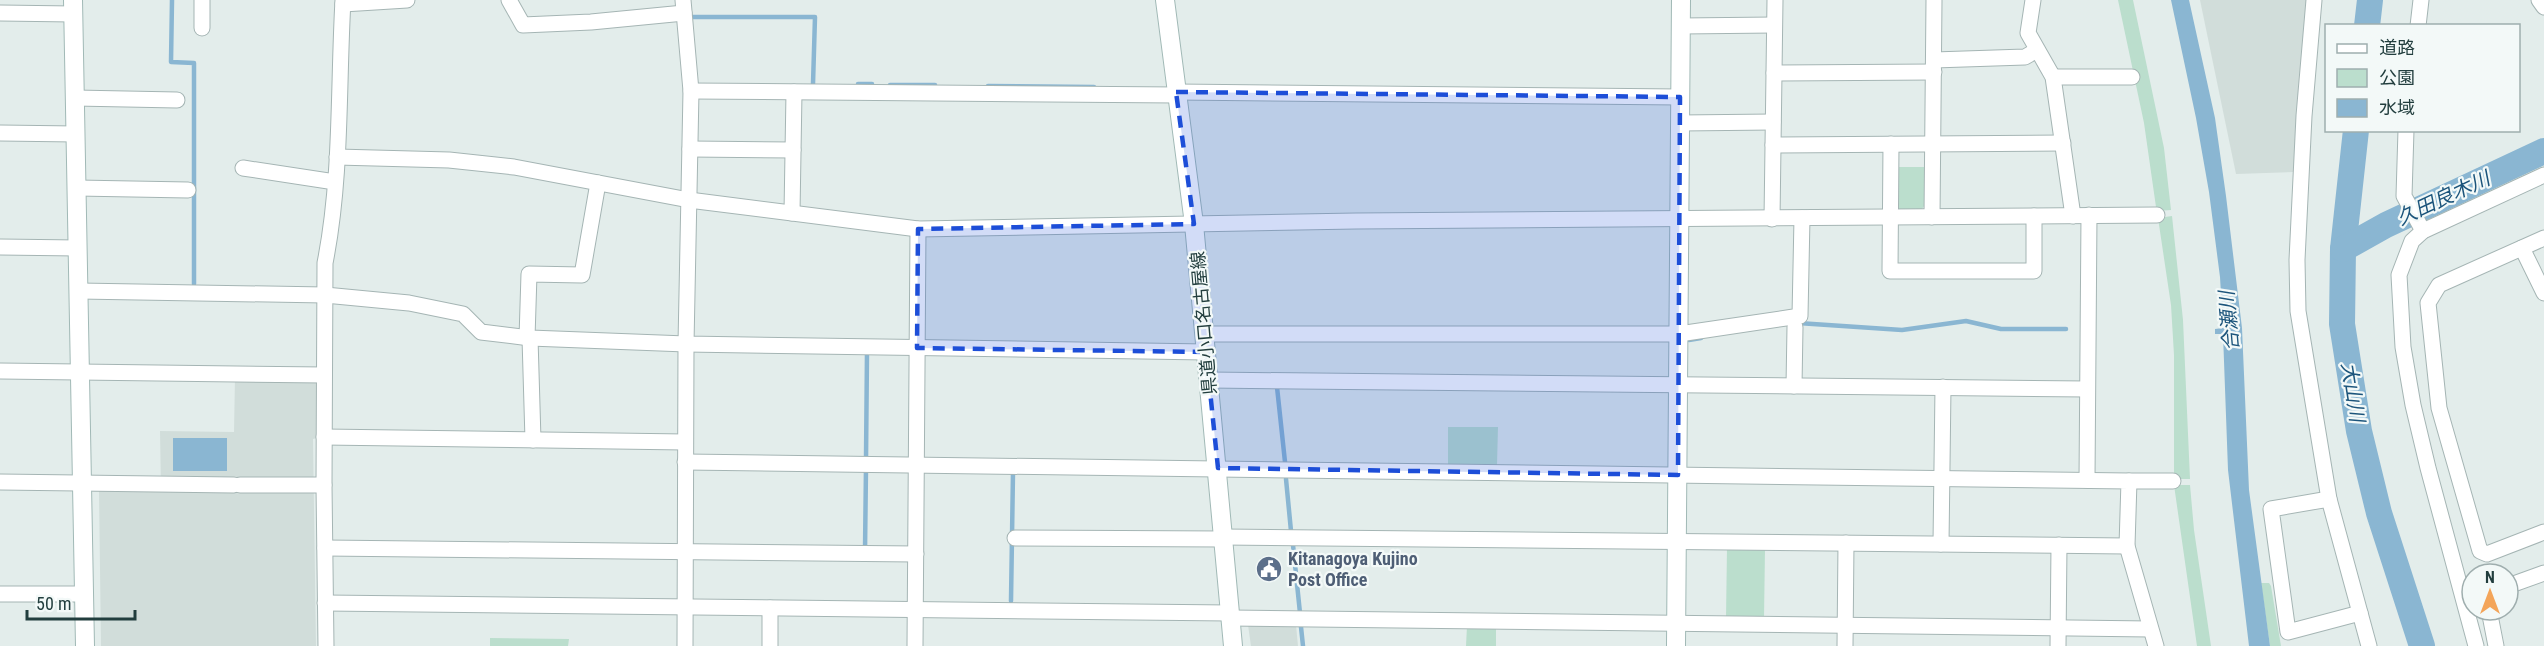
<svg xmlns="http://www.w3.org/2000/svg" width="2544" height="646" font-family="'Roboto Condensed','Noto Sans JP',sans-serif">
<rect width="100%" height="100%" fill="#e3edeb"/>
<g fill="#d1ddda">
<polygon points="2200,0 2309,0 2295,172 2236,174"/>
<polygon points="235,377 317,382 317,438 313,439 316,646 101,646 99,491 161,491 160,431 234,432"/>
<polygon points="1248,625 1296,625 1298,646 1251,646"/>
</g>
<g fill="#bbdecd">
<polygon points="2118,0 2133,0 2164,148 2171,210 2157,211 2156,207 2144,123"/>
<polygon points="1896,167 1925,167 1925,205 1921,210 1899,210 1896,205"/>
<polygon points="2172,216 2183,320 2190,479 2174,479 2174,355 2171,305 2158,218"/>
<polygon points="1448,427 1498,427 1497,465 1448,464"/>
<polygon points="2174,485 2190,485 2194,530 2211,646 2197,646"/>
<polygon points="1727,548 1765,549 1764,618 1726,618"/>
<polygon points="2261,583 2269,583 2271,586 2281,646 2270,646"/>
<polygon points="1467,626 1496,626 1496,646 1466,646"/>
<polygon points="490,638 569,639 568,646 490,646"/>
</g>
<g fill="#8ab6d2">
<polygon points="2171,0 2189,0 2215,118 2226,196 2242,328 2249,490 2270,646 2249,646 2228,470 2223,334 2215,334 2215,329 2223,328 2220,277 2209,192 2196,118"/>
<rect x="173" y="438" width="54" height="33"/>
</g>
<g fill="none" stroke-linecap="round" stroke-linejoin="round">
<g stroke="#8ab6d2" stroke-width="4.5">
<polyline points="172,0 171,62 194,63 194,284"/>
<polyline points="691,17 815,17 813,84"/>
<polyline points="858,84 872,84"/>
<polyline points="890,85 935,85"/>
<polyline points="988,86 1094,87"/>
<polyline points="1798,323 1902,330 1966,321 2001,329 2066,329"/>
<polyline points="1689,340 1701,338"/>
<polyline points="1277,387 1285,462"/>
<polyline points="866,459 867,352"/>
<polyline points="1286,479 1291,531"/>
<polyline points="1293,545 1300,613"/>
<polyline points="865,551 866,467"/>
<polyline points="1011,601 1013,472"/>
<polyline points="1301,627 1303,646"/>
</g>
<g stroke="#8ab6d2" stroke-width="26">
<polyline points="2367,26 2370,0"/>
<polyline points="2356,130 2343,249 2342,324 2359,431 2379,513 2422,646"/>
<polyline points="2343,249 2386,225 2544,151"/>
</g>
<g stroke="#a5b5b4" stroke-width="17">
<g id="street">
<polyline points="202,0 202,28"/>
<polyline points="509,0 523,25 591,22 684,13"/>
<polyline points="683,0 691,91 686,344 685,646"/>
<polyline points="2033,0 2028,33 2053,77 2073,216"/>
<polyline points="2314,0 2304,116 2297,260 2298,311 2329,499 2369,646"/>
<polyline points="2539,0 2544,7"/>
<polyline points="343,4 407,0"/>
<polyline points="0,13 73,14"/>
<polyline points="1681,26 1774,25"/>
<polyline points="2418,26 2421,0"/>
<polyline points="1934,60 2025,57 2037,50"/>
<polyline points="1774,73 1934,72"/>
<polyline points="2053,77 2132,77"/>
<polyline points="691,91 1177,95"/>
<polyline points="1176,92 1680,97"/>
<polyline points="75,98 177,100"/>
<polyline points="1680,123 1773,122"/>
<polyline points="2406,130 2404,196 2423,231"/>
<polyline points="0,133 76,134"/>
<polyline points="1891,144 1890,271 2034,271 2034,216"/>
<polyline points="1773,145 2063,143"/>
<polyline points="690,149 793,150"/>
<polyline points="337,157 449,160 514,167 689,200 918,229 1356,221 2157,215"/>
<polyline points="243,168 335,182"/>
<polyline points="77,188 188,190"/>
<polyline points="792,213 794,92"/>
<polyline points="1932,217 1934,0"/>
<polyline points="1772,219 1775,0"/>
<polyline points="2544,238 2439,285 2428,303 2439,408 2480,551 2487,554 2544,532"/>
<polyline points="0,247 78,248"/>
<polyline points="2522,248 2544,293"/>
<polyline points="79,291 325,295 409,303 463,314 481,332 530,338 686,344 1206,352"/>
<polyline points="1205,334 1679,334 1800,316 1802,218"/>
<polyline points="527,338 529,274 582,275 598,183"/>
<polyline points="530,338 533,440"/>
<polyline points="0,371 324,375"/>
<polyline points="1209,380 2087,389"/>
<polyline points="1794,386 1795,327"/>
<polyline points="324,437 685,442"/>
<polyline points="685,462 2129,481 2127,546 2156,646"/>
<polyline points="2087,480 2089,215"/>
<polyline points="2129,481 2173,481"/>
<polyline points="0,482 234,485"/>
<polyline points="240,485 324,485"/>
<polyline points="2329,499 2271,509 2288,632 2360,613"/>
<polyline points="1223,537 2127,546"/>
<polyline points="1015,538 1223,539"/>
<polyline points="1941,544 1943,387"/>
<polyline points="325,548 916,554"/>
<polyline points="2508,586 2544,573"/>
<polyline points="0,594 84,594"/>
<polyline points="325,603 1229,613"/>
<polyline points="2489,610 2496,646"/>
<polyline points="1230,618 2150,629"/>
<path d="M 326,646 L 324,485 L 325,263 C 342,177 338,87 343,0"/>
<polyline points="770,646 770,608"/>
<polyline points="915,646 918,229"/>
<polyline points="1845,646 1846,543"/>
<polyline points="2058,646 2059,545"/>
<polyline points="2476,646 2428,468 2413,405 2403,347 2399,275 2412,241 2423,231 2544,175"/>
</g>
</g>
<g stroke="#a1b9b6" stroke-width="20">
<g id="secondary">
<polyline points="73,0 85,646"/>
<polyline points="1165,0 1194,224 1233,646"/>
<polyline points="1676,646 1681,0"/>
</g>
</g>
<use href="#street" stroke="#fff" stroke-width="15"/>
<use href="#secondary" stroke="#fff" stroke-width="18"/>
</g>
<path fill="#1d4ed8" fill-opacity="0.2" stroke="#1d4ed8" stroke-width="4.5" stroke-dasharray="12 8" stroke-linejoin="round" d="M 1176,92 L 1680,97 L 1678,475 L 1218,468 L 1206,352 L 917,348 L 918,229 L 1194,224 Z"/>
<defs>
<g id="civic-disc" transform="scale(1.35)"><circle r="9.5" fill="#5c6f8a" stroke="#f3f9f8"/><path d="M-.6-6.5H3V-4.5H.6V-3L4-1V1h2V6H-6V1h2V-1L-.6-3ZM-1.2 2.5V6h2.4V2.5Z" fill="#fff"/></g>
</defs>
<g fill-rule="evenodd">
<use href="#civic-disc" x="1269" y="569"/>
</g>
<g text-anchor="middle" stroke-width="4.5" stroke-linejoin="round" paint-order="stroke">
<g font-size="18" fill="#223e3e" stroke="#f3f9f8">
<text transform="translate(1204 323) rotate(-95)" y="6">県道小口名古屋線</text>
</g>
<g font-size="18" font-weight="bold" fill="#4e5e75" stroke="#f3f9f8" text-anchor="start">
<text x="1288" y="565">Kitanagoya Kujino<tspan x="1288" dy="21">Post Office</tspan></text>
</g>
<g font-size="20" font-style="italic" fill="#1b547b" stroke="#f3f9f8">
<text transform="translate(2443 198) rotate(-25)" y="7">久田良木川</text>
<text transform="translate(2229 321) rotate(-95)" y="7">合瀬川</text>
<text transform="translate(2353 392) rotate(81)" y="7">大山川</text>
</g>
</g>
<rect x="2325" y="24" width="195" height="108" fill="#f3f9f8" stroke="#9faeae" stroke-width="1.5"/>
<rect x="2337" y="44" width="30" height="9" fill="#ffffff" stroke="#9faeae" stroke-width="1.5"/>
<text x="2379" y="54" font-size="18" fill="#223e3e">道路</text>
<rect x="2337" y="69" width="30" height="18" fill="#bbdecd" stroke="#9faeae" stroke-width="1.5"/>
<text x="2379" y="84" font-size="18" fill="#223e3e">公園</text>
<rect x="2337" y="99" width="30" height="18" fill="#8ab6d2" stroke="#9faeae" stroke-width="1.5"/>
<text x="2379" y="114" font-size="18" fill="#223e3e">水域</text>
<g transform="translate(2490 592)"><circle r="28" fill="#f3f9f8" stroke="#9faeae" stroke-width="1.5"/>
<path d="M0-4.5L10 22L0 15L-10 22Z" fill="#f3a55a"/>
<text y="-9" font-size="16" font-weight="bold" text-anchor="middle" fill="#223e3e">N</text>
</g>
<path d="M27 610v9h108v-9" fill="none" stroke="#223e3e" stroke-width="3"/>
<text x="36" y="610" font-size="18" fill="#223e3e" stroke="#f3f9f8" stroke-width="4.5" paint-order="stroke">50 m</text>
</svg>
